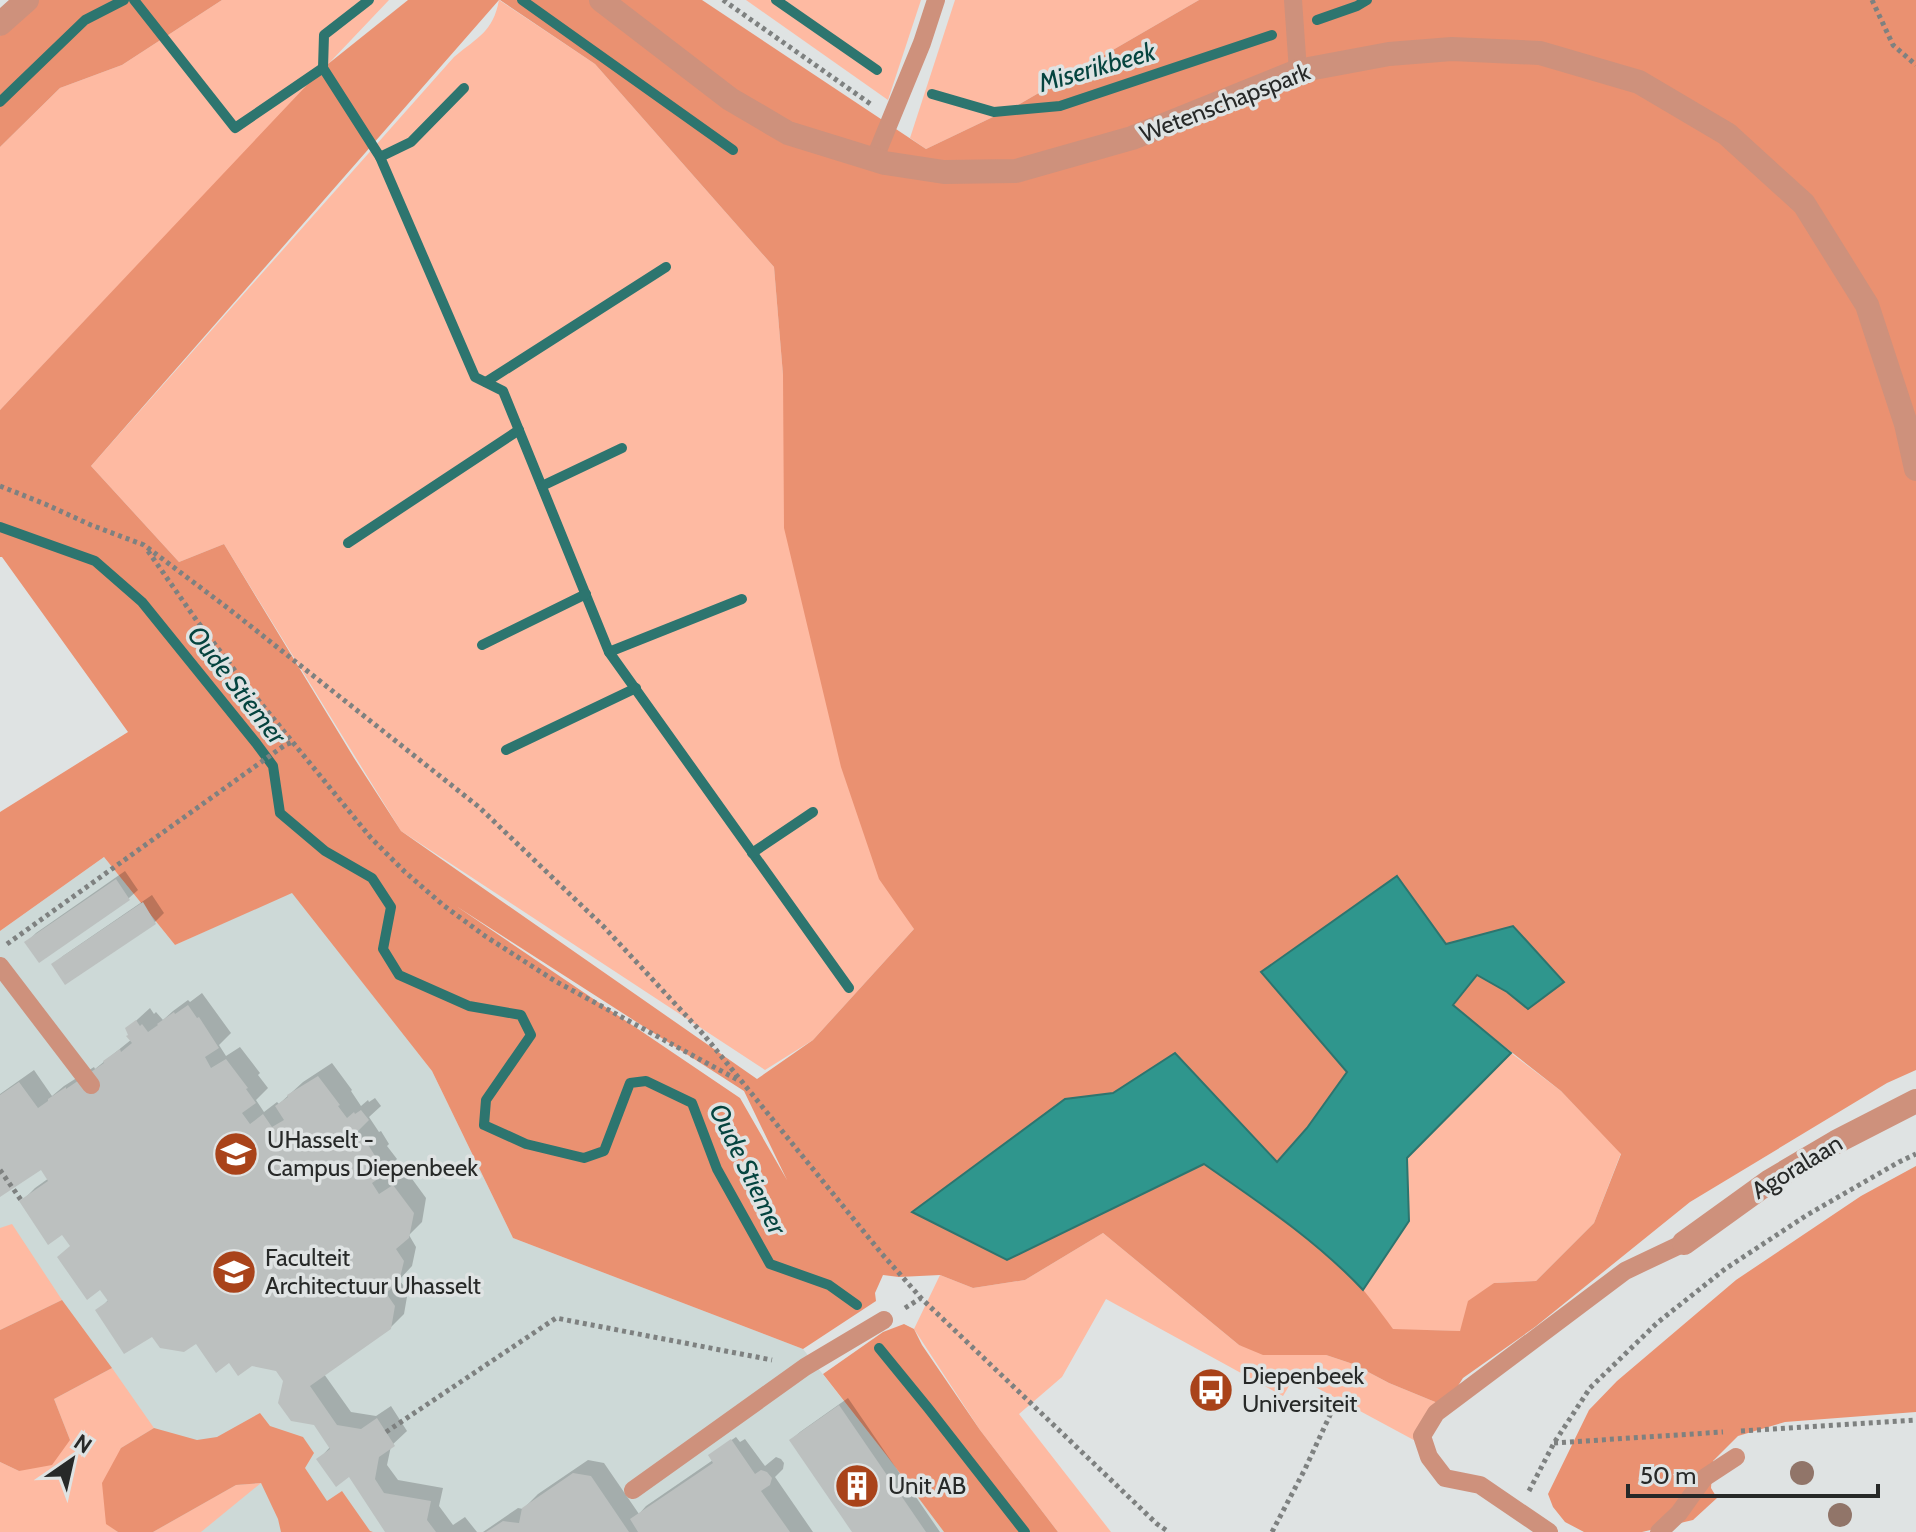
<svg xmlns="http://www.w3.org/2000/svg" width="1916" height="1532" font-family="Cabin,sans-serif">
<rect width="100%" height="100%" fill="#dfe3e3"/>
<polygon fill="#cdd9d7" points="104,857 175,945 292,892 432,1071 513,1238 803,1349 887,1456 944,1532 55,1532 0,1371 0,931"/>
<g fill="#febaa2">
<polygon points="222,0 389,0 0,410 0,147 60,88 122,65"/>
<path d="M 499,0 L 595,64 L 774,267 L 783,375 L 914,929 L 813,1040 L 765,1070 L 401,831 L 224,544 L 179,562 L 91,466 L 454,57 C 478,37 493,32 499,0 Z"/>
<polygon points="746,0 921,0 888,100"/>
<polygon points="955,0 1199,0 1018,105 926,149 910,138"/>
<polygon points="1511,1053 1561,1091 1621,1153 1594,1223 1536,1281 1494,1283 1460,1331 1393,1330 1363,1290 1408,1221 1407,1158"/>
<polygon points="12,1224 62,1300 0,1330 0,1228"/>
<polygon points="1103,1233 1239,1345 1300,1354 1326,1355 1353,1364 1389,1383 1445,1406 1423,1445 1295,1376 1283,1396 1106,1299 1062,1377 1019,1414 1111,1532 1058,1532 980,1430 914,1329 940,1275 973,1288 1025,1280"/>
<polygon points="112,1368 154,1428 121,1448 106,1523 118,1532 0,1532 0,1462 19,1471 70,1440 54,1399"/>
<polygon points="261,1483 201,1532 153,1532 236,1485"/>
</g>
<g fill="#ea9171" fill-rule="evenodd">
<polygon points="38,0 222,0 122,65 60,88 0,147 0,36"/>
<path d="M 408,0 L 499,0 L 91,466 L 179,562 L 224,544 L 354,758 L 401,831 L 757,1079 L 813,1040 L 914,929 L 879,879 L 841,767 L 784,528 L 783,375 L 774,267 L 595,64 L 500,0 L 702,0 L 926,149 L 1018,105 L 1199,0 L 1916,0 L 1916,1070 L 1887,1083 L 1690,1202 L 1535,1327 L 1463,1378 L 1445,1406 L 1389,1383 L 1353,1364 L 1326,1355 L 1263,1355 L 1239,1345 L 1103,1233 L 1025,1280 L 973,1288 L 940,1275 L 899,1277 L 883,1275 L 875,1293 L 876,1301 L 803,1349 L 513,1238 L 432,1071 L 292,893 L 175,945 L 104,857 L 0,931 L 0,812 L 128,732 L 2,557 L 0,557 L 0,410 L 323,68 ZM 456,906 L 744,1091 L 787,1180 L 740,1098 ZM 1513,926 L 1528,1009 L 1507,992 L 1477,974 L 1453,1006 L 1561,1091 L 1621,1154 L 1594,1223 L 1536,1281 L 1494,1283 L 1468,1301 L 1460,1331 L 1393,1329 C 1376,1306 1359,1282 1338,1263 C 1297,1226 1249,1196 1204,1164 L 1007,1260 L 913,1212 L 1065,1099 L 1113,1093 L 1175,1053 L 1276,1162 L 1307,1128 L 1347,1072 L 1446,944 Z"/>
<polygon points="1916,1166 1916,1412 1785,1422 1738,1436 1713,1461 1711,1488 1717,1498 1693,1520 1642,1532 1584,1532 1565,1522 1553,1507 1548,1494 1589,1410 1617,1381 1736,1280 1861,1196"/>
<polygon points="62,1300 112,1368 54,1399 70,1440 52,1465 19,1471 0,1462 0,1330"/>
<polygon points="904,1324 914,1329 922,1345 980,1430 1058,1532 944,1532 887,1456 823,1374 883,1332"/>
<polygon points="260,1413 270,1426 303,1437 314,1453 305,1468 327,1501 342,1491 370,1531 373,1532 281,1532 278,1519 261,1483 236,1485 153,1532 118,1532 106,1524 102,1483 121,1448 154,1428 197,1440 217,1437"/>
</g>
<path fill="#2f968d" stroke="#2d756f" stroke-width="2" d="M 1397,876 L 1446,944 L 1513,926 L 1564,982 L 1528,1009 L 1507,992 L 1477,975 L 1453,1005 L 1511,1053 L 1407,1158 L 1409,1221 L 1363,1290 C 1316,1240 1260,1203 1204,1164 L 1007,1260 L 912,1212 L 1065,1099 L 1113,1093 L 1175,1053 L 1277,1162 L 1307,1128 L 1347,1072 L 1261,972 Z"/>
<g fill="#0003">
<polygon points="125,871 138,890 129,898 39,960 27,942 36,933"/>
<polygon points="152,895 164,913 155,922 66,982 54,964 63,956"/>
<polygon points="202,993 231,1033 219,1045 226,1056 240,1047 260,1073 258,1075 268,1088 256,1100 264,1112 277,1102 279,1104 303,1082 332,1063 352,1090 351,1091 361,1106 368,1100 369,1102 375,1098 381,1106 369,1117 379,1132 381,1131 389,1144 387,1146 397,1159 386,1170 394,1181 407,1172 426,1198 422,1222 409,1235 416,1247 412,1266 399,1280 408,1291 404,1314 390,1328 324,1374 351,1412 376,1416 391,1406 407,1431 391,1446 387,1465 398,1480 443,1488 439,1506 453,1525 465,1517 477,1532 397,1532 350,1475 319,1459 331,1446 277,1369 230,1360 196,1341 153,1334 98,1311 109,1299 71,1245 63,1232 22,1201 35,1188 49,1178 41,1167 0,1194 0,1094 34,1070 52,1096 64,1086 94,1067 95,1069 132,1039 127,1029 150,1008 154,1014 156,1012 163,1020 173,1011 188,1000 190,1002"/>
<polygon points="848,1398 940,1532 854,1532 791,1440 800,1432"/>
<polygon points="736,1437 740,1442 745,1439 765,1466 776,1457 781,1459 784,1463 783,1469 775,1477 813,1532 483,1532 518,1508 523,1509 538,1494 588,1460 604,1463 639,1514 646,1506 713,1460 714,1452"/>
</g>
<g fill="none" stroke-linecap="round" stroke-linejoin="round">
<g stroke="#2d756f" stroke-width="10">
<polyline points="134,0 235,128 323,68"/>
<polyline points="369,0 324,35 323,68 380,157 475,377 503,391 609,652 849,988"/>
<polyline points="522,0 733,150"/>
<polyline points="776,0 877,70"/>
<polyline points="1317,20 1357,6 1367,0"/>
<polyline points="932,94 994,112 1060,106 1272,35"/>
<polyline points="0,102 85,20 124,0"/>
<polyline points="380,157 411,142 464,88"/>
<polyline points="486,382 666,267"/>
<polyline points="542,486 622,448"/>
<polyline points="0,527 95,561 142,602 256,743 273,766 280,813 325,851 372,878 391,907 383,949 399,975 469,1006 521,1015 531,1035 486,1100 484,1125 526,1144 584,1158 604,1151 630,1083 646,1081 692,1103 717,1169 770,1264 829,1285 857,1305"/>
<polyline points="348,543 519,430"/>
<polyline points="482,645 586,594"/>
<polyline points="609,652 742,599"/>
<polyline points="506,750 636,688"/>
<polyline points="752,853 813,812"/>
<polyline points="879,1348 928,1408 1025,1532"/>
</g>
</g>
<g fill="#bcc0bf">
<polygon points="116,879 130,900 39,963 24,942"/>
<polygon points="143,902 156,924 65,985 51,964"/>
<polygon points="188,1005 197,1018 199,1017 219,1048 205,1057 211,1068 226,1059 248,1088 246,1089 256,1103 242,1113 250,1124 263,1114 272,1127 284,1120 275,1106 288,1097 287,1095 318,1076 340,1105 338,1106 347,1118 354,1112 355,1114 361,1110 369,1120 357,1132 365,1144 367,1143 377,1159 375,1160 385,1174 372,1183 379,1194 393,1185 414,1213 409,1238 396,1249 404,1261 399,1282 386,1293 395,1306 391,1329 310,1386 337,1425 361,1429 377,1418 395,1446 379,1457 375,1479 384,1493 431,1501 427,1520 436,1532 385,1532 349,1477 336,1487 316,1459 330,1449 314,1425 291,1421 278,1403 283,1381 276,1371 252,1366 238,1376 229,1363 216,1373 196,1344 184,1352 160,1348 152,1337 124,1354 95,1310 108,1301 100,1290 87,1300 57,1257 70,1246 62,1235 48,1245 19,1201 48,1181 41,1170 0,1197 0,1095 19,1082 38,1108 48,1101 48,1099 66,1087 66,1089 104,1063 103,1061 120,1049 121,1052 132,1043 126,1036 128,1035 125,1028 136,1020 140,1026 142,1024 148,1032 158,1025 157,1024 174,1012 175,1014"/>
<polygon points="839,1405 926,1532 852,1532 789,1440"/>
<polygon points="731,1439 755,1474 761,1470 767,1472 772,1478 770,1485 761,1491 790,1532 638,1532 630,1519 713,1463 708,1455"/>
<polygon points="573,1473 591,1476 629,1532 486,1532 503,1521 519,1523 522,1508"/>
</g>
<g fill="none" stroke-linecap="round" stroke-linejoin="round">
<g stroke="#7e8180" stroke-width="5" stroke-dasharray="4 4" stroke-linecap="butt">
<polyline points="723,0 872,105"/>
<polyline points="1872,0 1893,45 1916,65"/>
<polyline points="0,486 45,504 91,525 144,545 229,609 479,807 604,927 704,1035 882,1254 921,1298 1157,1524 1169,1532"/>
<polyline points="148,551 197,621 246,685 371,838 405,872 443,905 485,936 555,981 738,1080"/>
<polyline points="7,944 285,745 293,742"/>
<polyline points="0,1170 21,1200"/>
<polyline points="905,1308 921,1298"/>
<polyline points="1741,1431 1916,1420"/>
<polyline points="386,1432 556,1318 772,1360"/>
<polyline points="1554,1443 1723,1432"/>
<polyline points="1529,1491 1554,1443 1590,1388 1657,1323 1725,1269 1807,1215 1899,1162 1916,1154"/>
<polyline points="1272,1532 1305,1469 1337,1400"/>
</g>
<g stroke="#ce917c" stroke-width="18">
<polyline points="1293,0 1298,71"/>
<polyline points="874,160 922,43 936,0"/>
<polyline points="0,966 91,1085"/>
<polyline points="633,1490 805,1367 884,1320"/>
<polyline points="1549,1532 1480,1485 1445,1478 1429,1457 1422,1436 1436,1413 1625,1271 1684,1243"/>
<polyline points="1659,1532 1679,1513 1704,1478 1736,1457"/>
</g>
<g stroke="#ce917c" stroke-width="24">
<polyline points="601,0 730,99 788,133 885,163 944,172 1016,171 1132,138 1298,71 1389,54 1452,49 1540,53 1639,82 1727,134 1804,204 1867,305 1906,424 1916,469"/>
<polyline points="0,24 27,0"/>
<polyline points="1684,1243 1770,1181 1836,1142 1916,1101"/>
</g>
</g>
<g fill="#917569">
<circle cx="1802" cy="1473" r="12"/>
<circle cx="1840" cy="1515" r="12"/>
</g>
<defs>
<g id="university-disc" transform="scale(2.3)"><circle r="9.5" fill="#a9431a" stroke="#dfe3e3"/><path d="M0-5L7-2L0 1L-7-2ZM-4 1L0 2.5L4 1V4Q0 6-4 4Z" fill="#fff"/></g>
<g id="bus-disc" transform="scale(2.3)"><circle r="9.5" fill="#a9431a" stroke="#dfe3e3"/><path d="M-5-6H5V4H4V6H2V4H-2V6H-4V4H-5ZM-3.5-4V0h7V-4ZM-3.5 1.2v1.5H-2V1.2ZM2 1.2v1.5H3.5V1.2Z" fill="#fff"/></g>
<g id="building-disc" transform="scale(2.3)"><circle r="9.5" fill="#a9431a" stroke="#dfe3e3"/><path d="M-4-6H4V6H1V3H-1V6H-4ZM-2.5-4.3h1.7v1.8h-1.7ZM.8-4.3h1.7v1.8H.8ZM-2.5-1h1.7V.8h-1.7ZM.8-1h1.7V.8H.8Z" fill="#fff"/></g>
</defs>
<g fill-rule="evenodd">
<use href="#university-disc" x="236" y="1154"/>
<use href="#university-disc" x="234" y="1272"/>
<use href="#bus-disc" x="1211" y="1390"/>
<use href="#building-disc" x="857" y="1486"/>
</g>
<g text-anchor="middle" stroke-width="7" stroke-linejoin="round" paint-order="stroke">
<g font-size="24" fill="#272928" stroke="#dfe3e3">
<text transform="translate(1225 103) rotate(-21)" y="8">Wetenschapspark</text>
<text transform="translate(1797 1167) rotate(-31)" y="8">Agoralaan</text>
</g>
<g font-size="24" fill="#272928" stroke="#dfe3e3" text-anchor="start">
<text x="267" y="1148">UHasselt -<tspan x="267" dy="28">Campus Diepenbeek</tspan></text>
<text x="265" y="1266">Faculteit<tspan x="265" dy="28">Architectuur Uhasselt</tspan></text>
<text x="1242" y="1384">Diepenbeek<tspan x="1242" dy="28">Universiteit</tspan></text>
<text x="888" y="1494">Unit AB</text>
</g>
<g font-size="26" font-style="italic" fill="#05443f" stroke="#dfe3e3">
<text transform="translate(1097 67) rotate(-16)" y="9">Miserikbeek</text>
<text transform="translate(237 685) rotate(52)" y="9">Oude Stiemer</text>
<text transform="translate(748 1169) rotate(64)" y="9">Oude Stiemer</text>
</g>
</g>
<g transform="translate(72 1460) rotate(34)" stroke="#dfe3e3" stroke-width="6" paint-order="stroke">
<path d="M0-6L14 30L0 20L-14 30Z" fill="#272928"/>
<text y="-12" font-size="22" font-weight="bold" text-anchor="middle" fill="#272928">N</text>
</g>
<path d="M1628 1484v12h250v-12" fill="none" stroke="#272928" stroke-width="4"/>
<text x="1640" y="1484" font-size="24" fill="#272928" stroke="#dfe3e3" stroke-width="6" paint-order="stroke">50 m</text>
</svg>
